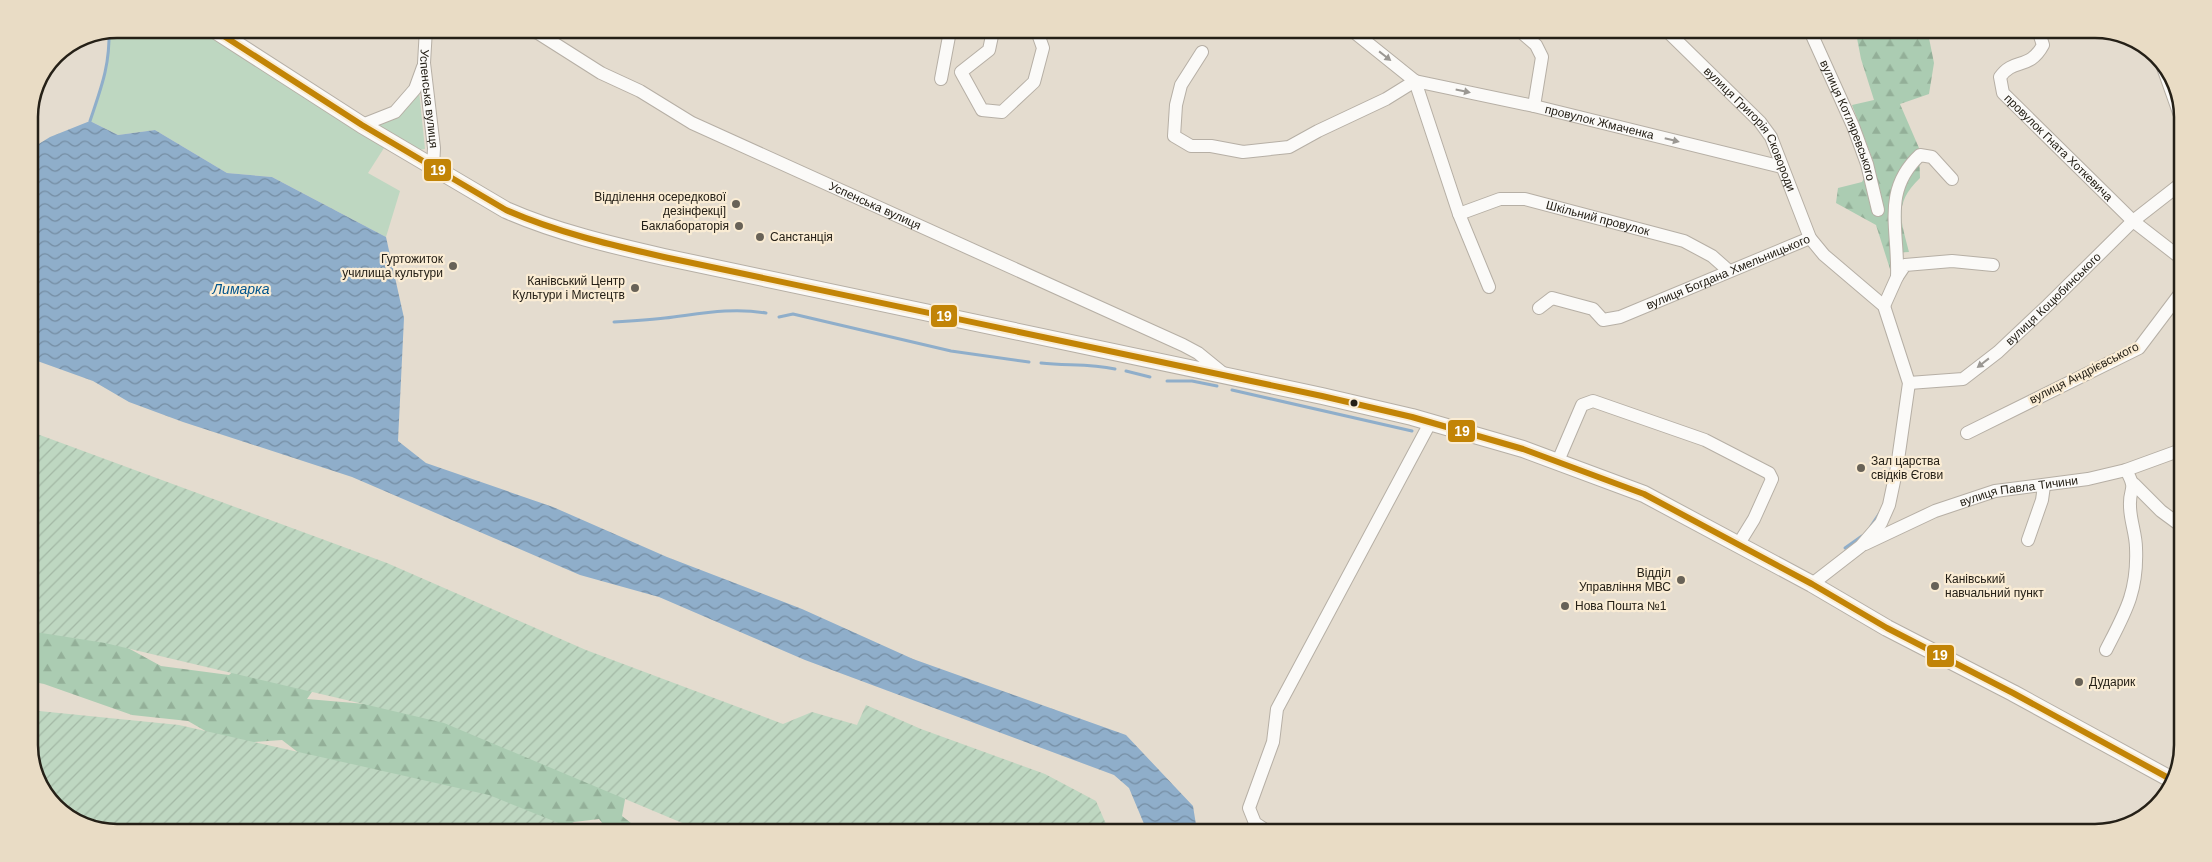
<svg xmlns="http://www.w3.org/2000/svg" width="2212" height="862" font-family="Arial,sans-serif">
<defs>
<pattern id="forest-firs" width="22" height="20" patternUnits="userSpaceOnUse" patternTransform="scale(1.25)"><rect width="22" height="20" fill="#abccb2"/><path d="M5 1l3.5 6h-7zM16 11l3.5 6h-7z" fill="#93af98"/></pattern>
<pattern id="garden-furrows" width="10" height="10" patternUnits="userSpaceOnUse" patternTransform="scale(1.25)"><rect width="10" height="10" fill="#bed7c1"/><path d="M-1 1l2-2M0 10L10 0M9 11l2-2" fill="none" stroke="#a3b8a5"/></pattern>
<pattern id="water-waves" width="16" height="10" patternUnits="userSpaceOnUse" patternTransform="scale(1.25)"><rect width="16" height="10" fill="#8faeca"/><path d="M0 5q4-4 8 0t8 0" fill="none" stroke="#758da3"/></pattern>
</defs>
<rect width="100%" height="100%" fill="#e4dccf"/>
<g fill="#bed7c1">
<path d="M 116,29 L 198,29 L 384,148 L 368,173 L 400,191 L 386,237 L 272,177 L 227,173 L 155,130 L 118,135 L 90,121 C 101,88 110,66 109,30 Z"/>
<polygon points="419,91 425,149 417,150 377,125"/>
</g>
<g fill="url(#forest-firs)">
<path d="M 1856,33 L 1928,33 L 1934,63 L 1929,94 L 1900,104 L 1919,148 L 1920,178 C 1893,204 1901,220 1909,252 L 1891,253 L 1890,269 L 1876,225 L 1836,203 L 1838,188 L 1862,182 L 1873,161 L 1852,105 L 1874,100 L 1861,59 Z"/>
<polygon points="29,497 81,517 95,630 161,666 229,675 247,659 330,666 307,699 389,706 631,767 622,816 640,830 608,830 599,819 574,822 558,830 513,828 317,767 282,740 228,744 188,721 132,715 44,684 29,681"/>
</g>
<g fill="url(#garden-furrows)">
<polygon points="29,431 387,563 586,650 783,724 812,712 857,725 866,705 921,729 1045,774 1096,801 1109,831 699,830 444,723 105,643 29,631"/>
<polygon points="29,710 179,725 489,795 576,830 88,829 47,799 29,752"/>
</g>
<polygon fill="url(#water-waves)" points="90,121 118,135 155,130 227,173 272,177 386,237 404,318 398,441 426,463 553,507 667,557 802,609 913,659 1126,735 1193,806 1197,831 1147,831 1129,788 1114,775 805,660 659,597 580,575 352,477 183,422 129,402 93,381 29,358 29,150 50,137"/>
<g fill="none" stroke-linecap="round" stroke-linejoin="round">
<g stroke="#8faeca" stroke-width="3">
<path d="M 90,121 C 101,88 110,66 109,30"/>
<polyline points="779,317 793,314 951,351 1029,362"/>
<path d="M 614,322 C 631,321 648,320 665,318 C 699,314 731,307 766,313"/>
<path d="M 1041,363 C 1067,366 1089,363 1115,369"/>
<polyline points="1126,371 1150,377"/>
<polyline points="1167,381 1192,381 1217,386"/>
<polyline points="1232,390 1412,431"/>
<polyline points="1871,526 1879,514"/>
<polyline points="1845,548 1862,536"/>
</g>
<g stroke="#b6afa5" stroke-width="14">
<g id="minor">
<path id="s1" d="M 426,29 L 424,63 L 434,148 L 433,167"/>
<path id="s2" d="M 528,30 L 538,33 L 601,73 L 640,91 L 692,123 L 1183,345 L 1198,353 L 1225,375"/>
<polyline points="993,31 989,50 961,72 982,110 1002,112 1034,82 1043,48 1037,31"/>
<polyline points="1354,32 1415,81 1459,214 1489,287"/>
<polyline points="1521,32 1536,45 1542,57 1534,106"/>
<path id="s3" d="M 1668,32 L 1760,122 L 1771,137 L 1810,238 L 1824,255 L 1884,306 L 1909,383 L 1897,467 L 1889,505 L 1881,523 L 1861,546 L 1812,584"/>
<path id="s4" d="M 1811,33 L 1853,126 L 1867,164 L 1878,210"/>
<path id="s5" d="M 2039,33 L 2043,45 C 2029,71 2014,57 2000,77 L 2003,93 L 2133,221 L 2182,259"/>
<polyline points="1202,52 1181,85 1176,105 1174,136 1191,146 1211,146 1243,152 1289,147 1318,131 1386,99 1415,81"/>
<polyline points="2160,59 2183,124"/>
<polyline points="941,79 950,31"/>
<path id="s6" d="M 1415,81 L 1534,106 L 1782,167"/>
<polyline points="362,125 395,112 415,89 423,67"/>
<path id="s7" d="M 1459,214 L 1500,199 L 1525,199 L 1684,241 L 1712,256 L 1729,271"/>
<path d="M 1897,277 C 1899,230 1881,191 1920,155 L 1932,157 L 1952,179"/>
<polyline points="1884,306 1897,277 1905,265 1952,261 1993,265"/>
<path id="s8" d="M 1539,308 L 1552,298 L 1593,309 L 1603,320 L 1620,317 L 1810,238"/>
<path id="s9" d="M 1909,383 L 1963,379 L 1998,352 L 2048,305 L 2133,221 L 2183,182"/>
<polyline points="1967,433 2139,348 2182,291"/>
<polyline points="1558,461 1582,405 1593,401 1705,440 1769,473 1772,479 1754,519 1738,545"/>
<polyline points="2134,484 2161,511 2180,525"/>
<polyline points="2028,540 2042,500 2044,486"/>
<path id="s10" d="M 1865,544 L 1935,511 L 1995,491 L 2088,479 L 2126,470 L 2181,450"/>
<path d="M 2106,650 C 2125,613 2138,592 2136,548 C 2136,534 2130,520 2130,506 C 2129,486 2138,492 2126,470"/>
<polyline points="1267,831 1255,823 1249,808 1273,742 1277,709 1430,423"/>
</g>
</g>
<g stroke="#b6afa5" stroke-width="18">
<path id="major" d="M 213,29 L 362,125 L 506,210 C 556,232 611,245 664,257 L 1322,396 L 1412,417 L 1523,449 L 1644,494 L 1812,584 L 1887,628 L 2013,693 L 2174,781"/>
</g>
<use href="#minor" stroke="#fbfaf8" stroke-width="12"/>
<use href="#major" stroke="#fbfaf8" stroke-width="16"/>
<g stroke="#faecd4" stroke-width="10">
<path id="bus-1" d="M 213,29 L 362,125 L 506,210 C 556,232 611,245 664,257 L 1322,396 L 1412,417 L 1523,449 L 1644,494 L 1812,584 L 1887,628 L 2013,693 L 2174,781"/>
</g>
<use href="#bus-1" stroke="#c28406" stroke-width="6"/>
</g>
<defs><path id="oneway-solid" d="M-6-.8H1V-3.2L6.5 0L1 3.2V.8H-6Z" transform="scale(1.25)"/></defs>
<g fill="#9b9893">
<use href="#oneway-solid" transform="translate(1385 56) rotate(38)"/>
<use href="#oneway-solid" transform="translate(1463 91) rotate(12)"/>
<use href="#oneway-solid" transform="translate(1672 140) rotate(14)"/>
<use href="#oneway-solid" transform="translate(1983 363) rotate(142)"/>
</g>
<g fill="#686257" stroke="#faecd4" stroke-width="2">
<circle cx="736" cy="204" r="5"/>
<circle cx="739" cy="226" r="5"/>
<circle cx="760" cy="237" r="5"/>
<circle cx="453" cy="266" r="5"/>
<circle cx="635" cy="288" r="5"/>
<circle cx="1861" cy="468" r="5"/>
<circle cx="1681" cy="580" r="5"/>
<circle cx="1935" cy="586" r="5"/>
<circle cx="1565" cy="606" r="5"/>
<circle cx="2079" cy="682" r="5"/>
</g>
<circle fill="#252017" stroke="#faecd4" stroke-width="2" cx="1354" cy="403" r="4.5"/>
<g text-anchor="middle" stroke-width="4.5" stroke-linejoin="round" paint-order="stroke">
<g font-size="12" fill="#252017" stroke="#faecd4">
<text dy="4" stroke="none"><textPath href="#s1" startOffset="70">Успенська вулиця</textPath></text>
<text dy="4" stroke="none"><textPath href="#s4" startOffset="95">вулиця Котляревського</textPath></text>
<text dy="4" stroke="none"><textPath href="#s6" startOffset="189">провулок Жмаченка</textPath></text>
<text dy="4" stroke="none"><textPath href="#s3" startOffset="129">вулиця Григорія Сковороди</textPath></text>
<text dy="4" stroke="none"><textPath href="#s5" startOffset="162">провулок Гната Хоткевича</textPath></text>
<text dy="4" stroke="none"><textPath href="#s2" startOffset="390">Успенська вулиця</textPath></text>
<text dy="4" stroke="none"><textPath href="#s7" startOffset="144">Шкільний провулок</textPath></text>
<text dy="4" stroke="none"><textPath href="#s8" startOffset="208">вулиця Богдана Хмельницького</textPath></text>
<text dy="4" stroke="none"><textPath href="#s9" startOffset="175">вулиця Коцюбинського</textPath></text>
<text transform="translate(2084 373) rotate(-27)" y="4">вулиця Андрієвського</text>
<text dy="4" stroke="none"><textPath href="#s10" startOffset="164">вулиця Павла Тичини</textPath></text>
</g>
<g font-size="12" fill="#252017" stroke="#faecd4" text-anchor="end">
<text x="726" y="201">Відділення осередкової<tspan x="726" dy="14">дезінфекці]</tspan></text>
<text x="729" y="230">Баклабораторія</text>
<text x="770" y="241" text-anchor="start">Санстанція</text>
<text x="443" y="263">Гуртожиток<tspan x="443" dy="14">училища культури</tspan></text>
<text x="625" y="285">Канівський Центр<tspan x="625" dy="14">Культури і Мистецтв</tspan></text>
<text x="1871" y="465" text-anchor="start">Зал царства<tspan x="1871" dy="14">свідків Єгови</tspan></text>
<text x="1671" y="577">Відділ<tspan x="1671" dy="14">Управління МВС</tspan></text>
<text x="1945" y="583" text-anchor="start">Канівський<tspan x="1945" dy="14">навчальний пункт</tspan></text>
<text x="1575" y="610" text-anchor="start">Нова Пошта №1</text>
<text x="2089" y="686" text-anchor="start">Дударик</text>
</g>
<g font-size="14" font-style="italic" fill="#00548c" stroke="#faecd4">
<text x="241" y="294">Лимарка</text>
</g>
</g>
<path d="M0 0H2212V862H0ZM117 38H2095A79 79 0 0 1 2174 117V745A79 79 0 0 1 2095 824H117A79 79 0 0 1 38 745V117A79 79 0 0 1 117 38Z" fill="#e9dcc5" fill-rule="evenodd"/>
<path fill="none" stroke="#252017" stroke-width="2.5" d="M117 38H2095A79 79 0 0 1 2174 117V745A79 79 0 0 1 2095 824H117A79 79 0 0 1 38 745V117A79 79 0 0 1 117 38Z"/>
<g stroke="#faecd4" stroke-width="2">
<rect x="423" y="158" width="29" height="24" rx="5" fill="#c28406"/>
<rect x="930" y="304" width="28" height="24" rx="5" fill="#c28406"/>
<rect x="1447" y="419" width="29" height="24" rx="5" fill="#c28406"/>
<rect x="1926" y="644" width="29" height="24" rx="5" fill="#c28406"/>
</g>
<g font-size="14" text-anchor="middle" font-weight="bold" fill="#fff">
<text x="438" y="175">19</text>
<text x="944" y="321">19</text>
<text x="1462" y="436">19</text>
<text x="1940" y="660">19</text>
</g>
</svg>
